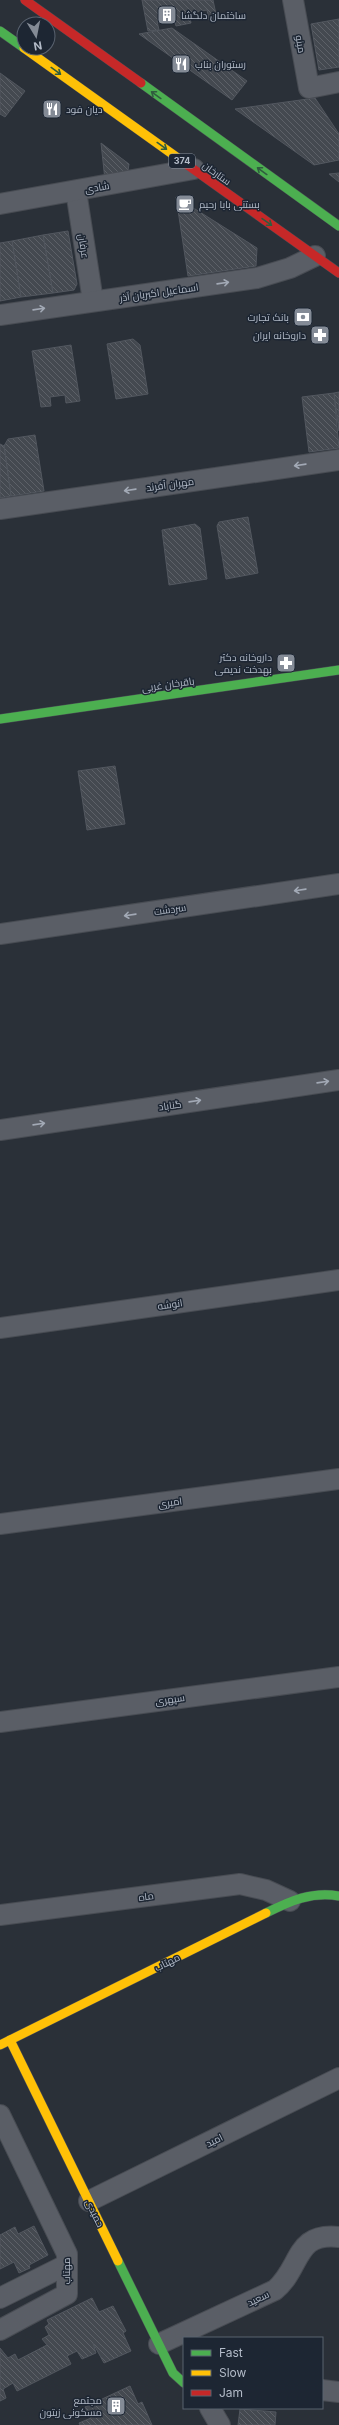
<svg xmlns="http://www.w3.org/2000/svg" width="339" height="2425" font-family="Inter,Cairo,sans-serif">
<defs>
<pattern id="building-back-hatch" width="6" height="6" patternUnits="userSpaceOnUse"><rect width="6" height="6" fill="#444950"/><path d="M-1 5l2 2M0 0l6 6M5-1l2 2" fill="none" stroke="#5d6168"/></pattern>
</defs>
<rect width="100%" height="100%" fill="#2a3038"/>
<g fill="url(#building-back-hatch)" stroke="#52575f">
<polygon points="142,0 213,0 217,19 209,20 207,10 189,13 191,23 176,26 174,18 157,21 159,30 148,31"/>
<polygon points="339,19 339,67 319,70 311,24"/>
<polygon points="172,28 247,81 232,100 139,34"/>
<polygon points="0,73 25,91 5,117 0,114"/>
<polygon points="315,98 339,134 339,160 314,165 235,109"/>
<polygon points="101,143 129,164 127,177 105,180"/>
<polygon points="339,173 339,182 329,174"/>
<polygon points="176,197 257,248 256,266 188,276"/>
<polygon points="68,231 77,284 74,290 53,293 43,235"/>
<polygon points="43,235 53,293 21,297 12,241"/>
<polygon points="12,241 21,297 0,301 0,243"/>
<polygon points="133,339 140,345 148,394 116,399 107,344"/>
<polygon points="71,345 80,401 66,403 65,395 50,397 51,406 41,407 32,351"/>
<polygon points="339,392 339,431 334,393"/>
<polygon points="334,393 339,448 309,452 302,397"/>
<polygon points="35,435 44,491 11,496 4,446 8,439"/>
<polygon points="0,444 4,446 11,496 0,498"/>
<polygon points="248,517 258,573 226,579 217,526 219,522"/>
<polygon points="195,524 200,528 207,579 169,585 162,530"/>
<polygon points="115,766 125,824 87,830 78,771"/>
<polygon points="34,2226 48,2255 29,2265 30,2268 19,2273 14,2262 0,2269 0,2235 15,2227 18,2234"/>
<polygon points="92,2298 99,2312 113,2306 126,2331 123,2333 131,2351 104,2363 93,2343 96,2353 82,2359 77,2351 67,2356 71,2364 17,2391 13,2383 3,2389 6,2398 0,2401 0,2348 8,2358 15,2354 18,2360 47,2345 42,2339 49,2335 45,2327 49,2324 47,2320"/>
<polygon points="130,2386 138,2404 142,2402 152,2425 80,2425 79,2423 91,2418 85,2407"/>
<polygon points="240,2409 276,2412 275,2425 238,2425"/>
</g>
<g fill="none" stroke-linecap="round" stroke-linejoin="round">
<g stroke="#484c53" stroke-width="22">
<g id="street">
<polyline points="293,0 309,88 339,82"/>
<polyline points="76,191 93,301"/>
<polyline points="0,204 194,169"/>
<polyline points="0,315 257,278 290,268 315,256"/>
<polyline points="0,509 339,460"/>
<polyline points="0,934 339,884"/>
<polyline points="0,1130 339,1080"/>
<polyline points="0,1328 339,1280"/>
<polyline points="0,1524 339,1479"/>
<polyline points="0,1722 339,1677"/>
<polyline points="0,1915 240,1884 266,1890 290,1901"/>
<polyline points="0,2115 67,2254 67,2294 0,2330"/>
<polyline points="89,2201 339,2078"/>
<polyline points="0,2298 66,2265"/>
<path d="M 159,2344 L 275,2290 C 302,2267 294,2232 339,2237"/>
<polyline points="322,2390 339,2392"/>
<polyline points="210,2408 220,2425"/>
</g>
</g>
<g stroke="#484c53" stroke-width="10">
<g id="fast">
<polyline points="0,31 24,48"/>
<polyline points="141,83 339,226"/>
<polyline points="0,719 339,670"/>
<path d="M 266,1913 C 290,1901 312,1891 339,1896"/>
<polyline points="118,2261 173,2373 184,2383"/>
</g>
</g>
<g stroke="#484c53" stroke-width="10">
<g id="slow">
<polyline points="24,48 182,161"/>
<polyline points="10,2040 118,2261"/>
<polyline points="0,2045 266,1913"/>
</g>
</g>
<g stroke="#484c53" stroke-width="10">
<g id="jam">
<polyline points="25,0 141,83"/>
<polyline points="182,161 339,273"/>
</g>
</g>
<use href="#street" stroke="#5a5e66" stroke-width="20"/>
<use href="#fast" stroke="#4caf50" stroke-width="9"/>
<use href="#slow" stroke="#ffc107" stroke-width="9"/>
<use href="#jam" stroke="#c62828" stroke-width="9"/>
</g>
<defs><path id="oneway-shaft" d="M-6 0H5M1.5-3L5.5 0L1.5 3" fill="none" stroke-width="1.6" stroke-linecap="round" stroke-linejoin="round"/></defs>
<g stroke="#305d3f">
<use href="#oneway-shaft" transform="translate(56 71) rotate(36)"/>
<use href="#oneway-shaft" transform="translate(156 95) rotate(-144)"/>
<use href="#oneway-shaft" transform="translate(162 146) rotate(36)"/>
<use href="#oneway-shaft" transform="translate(262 171) rotate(-144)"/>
<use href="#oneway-shaft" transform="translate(267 222) rotate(35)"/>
</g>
<g stroke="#a2a9b5">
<use href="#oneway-shaft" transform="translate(223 283) rotate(-8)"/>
<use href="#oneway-shaft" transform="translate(39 309) rotate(-8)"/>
<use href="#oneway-shaft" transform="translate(300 465) rotate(172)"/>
<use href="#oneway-shaft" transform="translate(130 490) rotate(172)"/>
<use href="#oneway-shaft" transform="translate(300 890) rotate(172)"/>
<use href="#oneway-shaft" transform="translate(130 915) rotate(172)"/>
<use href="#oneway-shaft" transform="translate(323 1082) rotate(-8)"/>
<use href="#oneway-shaft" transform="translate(195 1101) rotate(-8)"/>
<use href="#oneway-shaft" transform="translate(39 1124) rotate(-8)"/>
</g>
<defs>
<g id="building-square" transform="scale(1)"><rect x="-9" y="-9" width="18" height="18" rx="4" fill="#848b96" stroke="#1d2633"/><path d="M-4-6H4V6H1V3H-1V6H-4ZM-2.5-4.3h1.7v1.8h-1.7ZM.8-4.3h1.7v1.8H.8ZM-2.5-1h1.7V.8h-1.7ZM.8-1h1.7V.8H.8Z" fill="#fff"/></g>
<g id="restaurant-square" transform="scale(1)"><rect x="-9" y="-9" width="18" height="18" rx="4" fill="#848b96" stroke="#1d2633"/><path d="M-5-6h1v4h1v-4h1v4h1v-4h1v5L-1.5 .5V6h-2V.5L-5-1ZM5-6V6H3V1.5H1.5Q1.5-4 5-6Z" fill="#fff"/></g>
<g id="cafe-square" transform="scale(1)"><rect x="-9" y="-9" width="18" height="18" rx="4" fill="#848b96" stroke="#1d2633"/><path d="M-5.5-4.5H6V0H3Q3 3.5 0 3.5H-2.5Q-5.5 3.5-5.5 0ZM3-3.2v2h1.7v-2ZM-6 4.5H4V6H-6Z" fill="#fff"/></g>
<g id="bank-square" transform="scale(1)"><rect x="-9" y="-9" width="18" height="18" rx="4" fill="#848b96" stroke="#1d2633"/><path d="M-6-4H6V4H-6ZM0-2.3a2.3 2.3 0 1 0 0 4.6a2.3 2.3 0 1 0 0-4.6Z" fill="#fff"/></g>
<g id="pharmacy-square" transform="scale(1)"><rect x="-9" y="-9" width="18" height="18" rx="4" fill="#848b96" stroke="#1d2633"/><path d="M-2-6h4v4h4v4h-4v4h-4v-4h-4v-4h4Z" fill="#fff"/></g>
</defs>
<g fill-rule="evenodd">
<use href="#building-square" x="167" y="15"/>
<use href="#restaurant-square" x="181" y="64"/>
<use href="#restaurant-square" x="52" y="109"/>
<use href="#cafe-square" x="185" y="204"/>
<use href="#bank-square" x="303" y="317"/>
<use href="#pharmacy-square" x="320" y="335"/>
<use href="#pharmacy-square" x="286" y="663"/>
<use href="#building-square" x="116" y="2406"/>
</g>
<g text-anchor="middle" stroke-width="3" stroke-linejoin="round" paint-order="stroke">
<rect fill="#1d2633" stroke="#878f9c" stroke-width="1" x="169" y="154" width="26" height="14" rx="3"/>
<g font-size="9" font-weight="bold" fill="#b4bcc9">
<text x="182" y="164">374</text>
</g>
<g font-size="10" fill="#b4bcc9" stroke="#1d2633" text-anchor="start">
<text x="181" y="19">ساختمان دلگشا</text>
<text x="195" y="68">رستوران بناب</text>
<text x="66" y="113">دیان فود</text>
<text x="199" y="208">بستنی بابا رحیم</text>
<text x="289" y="321" text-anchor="end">بانک تجارت</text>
<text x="306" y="339" text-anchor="end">داروخانه ایران</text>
<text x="272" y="661" text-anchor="end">داروخانه دکتر<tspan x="272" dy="12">بهدخت ندیمی</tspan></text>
<text x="102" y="2404" text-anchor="end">مجتمع<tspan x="102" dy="12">مسکونی زیتون</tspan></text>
</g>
<g font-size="10" fill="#b4bcc9" stroke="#1d2633">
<text transform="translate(301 44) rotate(80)" y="4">مینو</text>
<text transform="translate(217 173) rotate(36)" y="4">ستارخان</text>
<text transform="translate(97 187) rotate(-10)" y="4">شادی</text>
<text transform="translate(84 246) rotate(81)" y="4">عرفان</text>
<text transform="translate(159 292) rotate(-8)" y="4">اسماعیل اکبریان آذر</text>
<text transform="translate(170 484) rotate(-8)" y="4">مهران آفرند</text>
<text transform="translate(168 684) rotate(-8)" y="4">باقرخان غربی</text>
<text transform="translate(170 909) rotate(-8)" y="4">سردشت</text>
<text transform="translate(170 1105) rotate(-8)" y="4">گناباد</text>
<text transform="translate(170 1304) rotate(-8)" y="4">انوشه</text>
<text transform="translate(170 1502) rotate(-8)" y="4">امیری</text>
<text transform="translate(170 1699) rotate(-8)" y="4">سپهری</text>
<text transform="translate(146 1896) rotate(-7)" y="4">ماه</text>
<text transform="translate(167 1962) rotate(-26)" y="4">مهتاب</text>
<text transform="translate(214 2140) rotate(-26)" y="4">امید</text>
<text transform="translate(95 2213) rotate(64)" y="4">حمیدی</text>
<text transform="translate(66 2271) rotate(-91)" y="4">مهتاب</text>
<text transform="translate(258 2298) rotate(-25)" y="4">سعید</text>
</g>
</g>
<rect x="183" y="2337" width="140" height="72" fill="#1d2633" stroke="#59626f"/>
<rect x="191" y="2350" width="20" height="6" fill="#4caf50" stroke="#59626f"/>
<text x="219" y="2357" font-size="12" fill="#b4bcc9">Fast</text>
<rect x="191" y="2370" width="20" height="6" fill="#ffc107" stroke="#59626f"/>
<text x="219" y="2377" font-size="12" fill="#b4bcc9">Slow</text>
<rect x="191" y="2390" width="20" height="6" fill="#c62828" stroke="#59626f"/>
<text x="219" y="2397" font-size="12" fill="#b4bcc9">Jam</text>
<g transform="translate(36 36) rotate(170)"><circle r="19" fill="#1d2633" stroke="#59626f"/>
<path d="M0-3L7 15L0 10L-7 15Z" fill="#848b96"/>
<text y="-6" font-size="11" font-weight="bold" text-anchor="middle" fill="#b4bcc9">N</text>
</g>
</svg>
